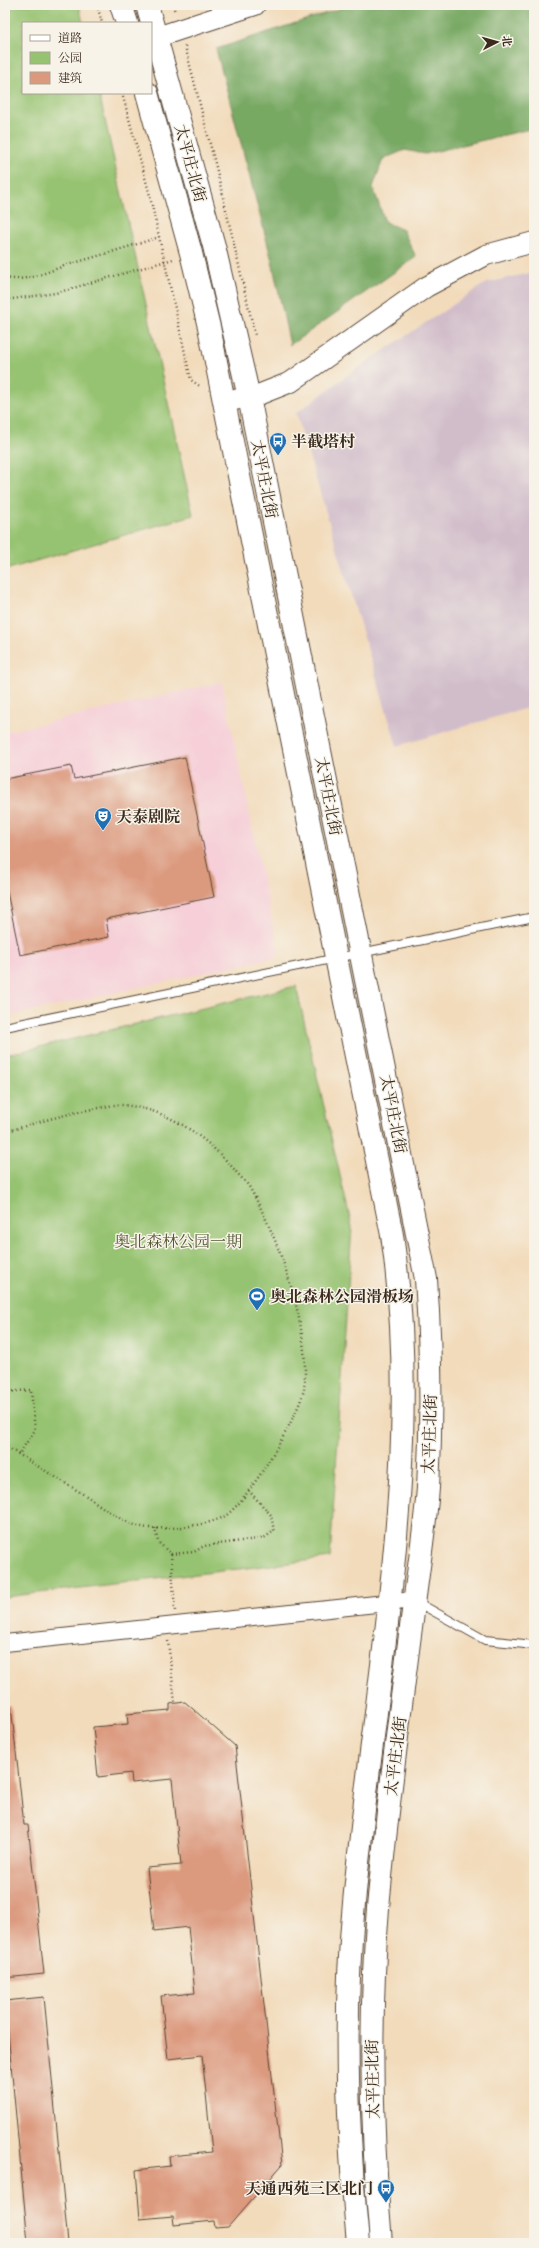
<svg xmlns="http://www.w3.org/2000/svg" width="539" height="2248" font-family="Alegreya,'Noto Serif SC',serif">
<rect width="100%" height="100%" fill="#f7f3e8"/>
<filter id="ink" filterUnits="userSpaceOnUse"><feTurbulence type="fractalNoise" baseFrequency=".025" numOctaves="2"/><feDisplacementMap in="SourceGraphic" scale="8" xChannelSelector="R" yChannelSelector="G"/><feConvolveMatrix kernelMatrix="1 2 1 2 8 2 1 2 1" color-interpolation-filters="sRGB"/></filter>
<filter id="wash" filterUnits="userSpaceOnUse"><feTurbulence type="fractalNoise" baseFrequency=".012" numOctaves="4" result="noise"/><feDisplacementMap in="SourceGraphic" scale="16" xChannelSelector="R" yChannelSelector="G"/><feGaussianBlur stdDeviation="0.9" result="paint"/><feColorMatrix in="noise" values="0 0 0 0 0 0 0 0 0 0 0 0 0 0 0 0 0 1.4 0 .05"/><feComposite in="paint" operator="in"/></filter>
<g filter="url(#wash)">
<rect width="100%" height="100%" fill="#f2dbbb"/>
<polygon fill="#f6cfd8" points="222,682 279,956 5,1017 5,732"/>
<polygon fill="#d1bdca" points="534,272 534,706 397,746 296,413 362,365 486,283"/>
<g fill="#96c371" stroke="#687648">
<polygon points="5,5 79,5 83,23 23,23 23,93 99,93 193,515 5,570"/>
<polygon points="296,986 352,1227 330,1558 5,1597 5,1055"/>
</g>
<polygon fill="#78a963" stroke="#5a6a40" points="351,5 534,5 534,128 425,154 405,150 383,159 373,187 385,222 403,230 416,257 290,345 271,257 216,49"/>
<g id="blocks">
<g fill="#db997e">
<polygon points="185,757 214,897 106,919 109,937 20,955 5,882 5,779 71,766 74,779"/>
<polygon points="185,1702 235,1746 282,2165 228,2227 215,2228 214,2221 174,2225 173,2216 140,2219 136,2170 170,2166 169,2156 212,2152 202,2055 168,2059 161,1996 195,1993 188,1927 154,1931 147,1868 181,1865 172,1779 132,1783 131,1773 98,1777 93,1727 128,1724 127,1714 170,1710 170,1704"/>
<polygon points="11,1706 24,1825 28,1825 44,1974 5,1978 5,1707"/>
<polygon points="44,1997 68,2243 28,2243 5,2001"/>
</g>
</g>
</g>
<g filter="url(#ink)">
<use href="#blocks" fill-opacity="0" stroke="#564536" stroke-width="1"/>
<g fill="none" stroke-linecap="round" stroke-linejoin="round">
<g stroke="#564536" stroke-width="10">
<g id="service">
<polyline points="5,1027 534,917"/>
<polyline points="415,1601 485,1640 534,1645"/>
</g>
</g>
<g stroke="#564536" stroke-width="18">
<polyline id="minor" points="5,1643 414,1600"/>
</g>
<g stroke="#564536" stroke-width="22">
<g id="tertiary">
<polyline points="151,39 255,5"/>
<polyline points="225,402 258,395 291,382 426,287 486,255 534,242"/>
</g>
</g>
<g stroke="#564536" stroke-width="24">
<g id="secondary">
<polyline points="121,5 127,23"/>
<path d="M 147,5 L 214,246 L 249,397 L 426,1279 C 431,1349 432,1418 428,1488 C 425,1527 419,1565 414,1604 C 401,1705 387,1807 378,1908 C 369,2021 371,2130 381,2243"/>
<path d="M 147,93 L 191,253 L 209,327 L 392,1235 C 425,1458 374,1681 354,1903 C 343,2016 347,2130 358,2243"/>
</g>
</g>
<g stroke="#564536" stroke-width="2.5" stroke-dasharray="1 3" stroke-linecap="butt">
<polyline points="97,5 102,23"/>
<polyline points="173,5 175,12"/>
<polyline points="185,46 217,171 255,335"/>
<polyline points="122,93 149,192 191,380 201,387"/>
<path d="M 5,278 C 28,282 46,272 67,265 C 98,256 129,247 159,237"/>
<polyline points="5,300 56,293 173,259"/>
<path d="M 5,1132 C 36,1123 67,1113 99,1108 C 106,1107 114,1104 121,1105 C 167,1108 205,1136 234,1169 C 239,1176 247,1182 251,1190 C 280,1241 311,1330 304,1389 C 300,1414 247,1503 225,1516 C 209,1526 161,1531 142,1527 C 123,1523 104,1508 88,1497 C 60,1480 33,1463 5,1446"/>
<polyline points="5,1392 31,1390 35,1430 19,1454"/>
<polyline points="155,1528 158,1542 171,1554 194,1552 204,1546 264,1538 274,1531 271,1515 249,1491"/>
<polyline points="171,1554 175,1611"/>
<polyline points="168,1641 175,1703"/>
</g>
<use href="#service" stroke="#fff" stroke-width="8"/>
<use href="#minor" stroke="#fff" stroke-width="16"/>
<use href="#tertiary" stroke="#fff" stroke-width="20"/>
<use href="#secondary" stroke="#fff" stroke-width="22"/>
</g>
</g>
<defs>
<g id="bus-pin" transform="scale(0.9)"><path d="M0 17L-7.5 6A9.5 9.5 0 1 1 7.5 6Z" fill="#1f6fb2" stroke="#f7f3e8"/><path d="M-5-6H5V4H4V6H2V4H-2V6H-4V4H-5ZM-3.5-4V0h7V-4ZM-3.5 1.2v1.5H-2V1.2ZM2 1.2v1.5H3.5V1.2Z" fill="#fff"/></g>
<g id="theatre-pin" transform="scale(0.9)"><path d="M0 17L-7.5 6A9.5 9.5 0 1 1 7.5 6Z" fill="#1f6fb2" stroke="#f7f3e8"/><path d="M-5-5.5Q0-4 5-5.5V0Q5 5 0 6Q-5 5-5 0ZM-3.3-2.5H-1v1.5H-3.3ZM1-2.5H3.3v1.5H1ZM-2.8 1Q0 5.5 2.8 1Z" fill="#fff"/></g>
<g id="stadium-pin" transform="scale(0.9)"><path d="M0 17L-7.5 6A9.5 9.5 0 1 1 7.5 6Z" fill="#1f6fb2" stroke="#f7f3e8"/><path d="M0-5a6.5 5 0 1 0 0 10a6.5 5 0 1 0 0-10ZM-3.5-1.8h7v3.6h-7Z" fill="#fff"/></g>
</defs>
<g fill-rule="evenodd">
<use href="#bus-pin" x="278" y="441"/>
<use href="#theatre-pin" x="103" y="816"/>
<use href="#stadium-pin" x="257" y="1296"/>
<use href="#bus-pin" x="386" y="2188"/>
</g>
<g text-anchor="middle" stroke-width="3" stroke-linejoin="round" paint-order="stroke">
<g font-size="16" fill="#3b2a1e" stroke="#f7f3e8">
<text transform="translate(191 163) rotate(75)" y="6">太平庄北街</text>
<text transform="translate(265 479) rotate(79)" y="6">太平庄北街</text>
<text transform="translate(329 796) rotate(79)" y="6">太平庄北街</text>
<text transform="translate(394 1114) rotate(79)" y="6">太平庄北街</text>
<text transform="translate(429 1434) rotate(-88)" y="6">太平庄北街</text>
<text transform="translate(395 1756) rotate(-83)" y="6">太平庄北街</text>
<text transform="translate(372 2079) rotate(-91)" y="6">太平庄北街</text>
</g>
<g font-size="16" font-weight="bold" fill="#3b2a1e" stroke="#f7f3e8" text-anchor="start">
<text x="291" y="447">半截塔村</text>
<text x="116" y="822">天泰剧院</text>
<text x="270" y="1302">奥北森林公园滑板场</text>
<text x="373" y="2194" text-anchor="end">天通西苑三区北门</text>
</g>
<g font-size="16" fill="#565837" stroke="#f7f3e8">
<text x="178" y="1247">奥北森林公园一期</text>
</g>
</g>
<rect width="539" height="2248" fill="none" stroke="#f7f3e8" stroke-width="20"/>
<rect x="22" y="22" width="130" height="72" fill="#f7f3e8" stroke="#aca397"/>
<rect x="30" y="35" width="20" height="6" fill="#ffffff" stroke="#aca397"/>
<text x="58" y="42" font-size="12" fill="#3b2a1e">道路</text>
<rect x="30" y="52" width="20" height="12" fill="#96c371" stroke="#aca397"/>
<text x="58" y="62" font-size="12" fill="#3b2a1e">公园</text>
<rect x="30" y="72" width="20" height="12" fill="#db997e" stroke="#aca397"/>
<text x="58" y="82" font-size="12" fill="#3b2a1e">建筑</text>
<g transform="translate(497 42) rotate(84)" stroke="#f7f3e8" stroke-width="3" paint-order="stroke">
<path d="M0-3L7 15L0 10L-7 15Z" fill="#3b2a1e"/>
<text y="-6" font-size="11" font-weight="bold" text-anchor="middle" fill="#3b2a1e">北</text>
</g>
</svg>
